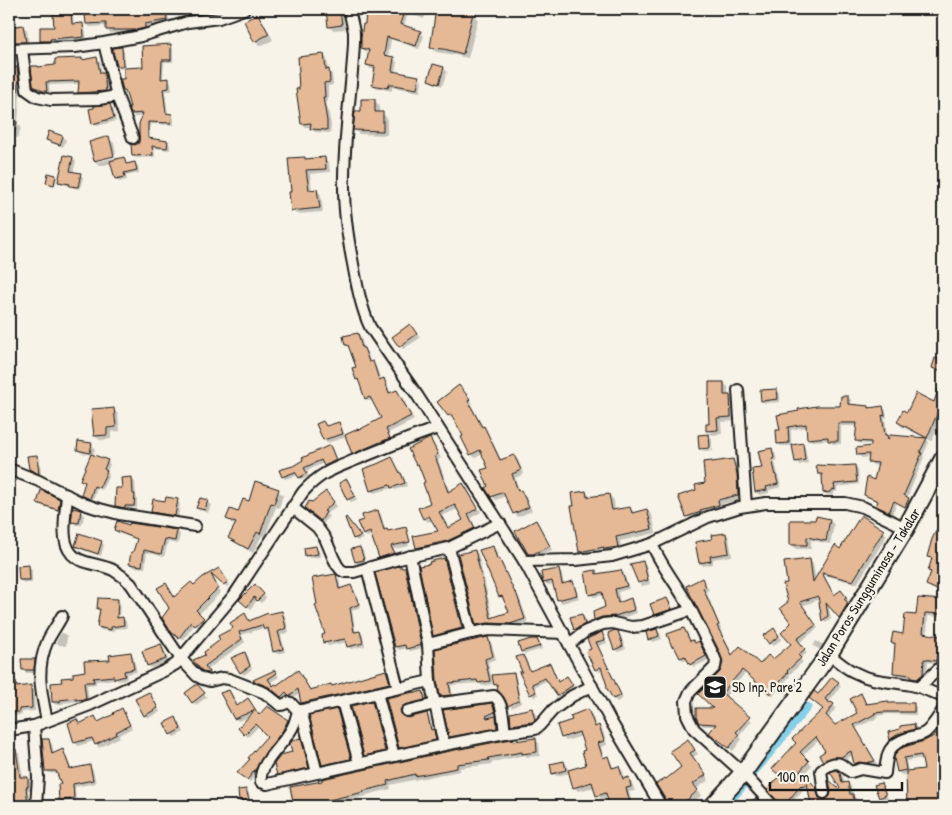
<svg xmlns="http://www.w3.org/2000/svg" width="952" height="815" font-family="'Patrick Hand',sans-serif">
<rect width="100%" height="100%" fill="#f7f3e8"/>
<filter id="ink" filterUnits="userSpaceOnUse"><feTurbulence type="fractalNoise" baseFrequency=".02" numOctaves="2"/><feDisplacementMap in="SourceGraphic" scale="10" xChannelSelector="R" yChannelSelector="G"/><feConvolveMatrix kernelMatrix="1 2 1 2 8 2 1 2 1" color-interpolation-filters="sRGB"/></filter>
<g filter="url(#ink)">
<g fill="#0003" fill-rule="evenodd">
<polygon points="9,9 12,11 13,28 23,26 27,30 29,45 9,44"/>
<polygon points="147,9 167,9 170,23 147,27 147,31 140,33 110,33 107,29 107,26 90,27 87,24 148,12"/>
<polygon points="327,9 343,9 345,29 333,30 329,27"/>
<polygon points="368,9 428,9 424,19 408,13 404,27 420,32 424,36 419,49 391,39 388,57 394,58 397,62 395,73 418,77 422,81 420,92 392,87 392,91 377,88 374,85 376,70 371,69 367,65 369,52 366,52 362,48 366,26"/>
<polygon points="437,9 473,14 478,19 468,58 450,54 436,52 431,47"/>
<polygon points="70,13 73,16 74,25 82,24 85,27 87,40 79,41 78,40 53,42 53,44 45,44 42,41"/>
<polygon points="258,15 263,21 273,40 260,46 255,41"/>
<polygon points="171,46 173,48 173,62 164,62 163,80 168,80 171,82 172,91 165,91 168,115 171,115 174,118 174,125 150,124 150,140 167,142 170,145 170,150 154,148 155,157 136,158 133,156 135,146 141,144 144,116 135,117 132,114 127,93 124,90 126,80 125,68 121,69 118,65 121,48 124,51 126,69 144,69"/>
<polygon points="324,55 327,59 329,71 332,74 333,85 328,86 328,101 326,101 331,125 330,133 315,132 312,129 312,127 305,127 302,124 301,90"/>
<polygon points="97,59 100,62 102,74 104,74 107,77 109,94 82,95 79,92 80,84 49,85 50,93 44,93 35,86 39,68 57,66 82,60 84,61"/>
<polygon points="434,65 444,68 447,72 442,86 433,83 429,80"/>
<polygon points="9,69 17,69 21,73 22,86 21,86 21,94 20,94 18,124 21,127 18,138 9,136"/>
<polygon points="374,100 379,105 379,113 382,113 387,118 387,135 359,134 355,130 363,113"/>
<polygon points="110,105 113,109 116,121 97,126 93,123"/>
<polygon points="63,137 66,140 63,147 51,143 47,140"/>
<polygon points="108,138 114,143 116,154 97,159 97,162 117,157 118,160 124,159 127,165 134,163 138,166 139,173 126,176 127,180 119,182 116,178 112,163 100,166 95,161"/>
<polygon points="73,158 76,161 73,173 80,175 83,177 80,189 74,188 71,186 62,184 59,181"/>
<polygon points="305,158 306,160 325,159 329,163 330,172 310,174 312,191 317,190 321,195 323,212 296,214 292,210"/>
<polygon points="49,175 57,178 55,185 47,183"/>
<polygon points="413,329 420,338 403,349 400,346"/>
<polygon points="358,334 361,337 364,349 367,352 371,363 373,363 376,366 381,380 384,380 387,383 391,394 397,391 400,394 414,420 388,433 392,442 357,456 353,453 347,437 327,443 324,440 323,422 327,427 339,423 342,426 345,437 383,419 373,400 369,401 366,398 361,383 357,379 357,368 349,348 346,345"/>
<polygon points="943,352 943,374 938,372 933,368 939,361"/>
<polygon points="943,379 943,415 932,441 902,427 898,422 908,414 935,403"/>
<polygon points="724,383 728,387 728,396 730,396 734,400 735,421 721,422 722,434 712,435 708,430"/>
<polygon points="777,390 780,393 780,402 765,403 762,400"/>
<polygon points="462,391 473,404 471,405 483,427 487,431 502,461 514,456 518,460 524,474 515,478 520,492 525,495 532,511 518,517 514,513 506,496 496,500 492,496 490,487 489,468 483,454 475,458 471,454 464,437 454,418 453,420 449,416 438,402"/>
<polygon points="848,397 851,400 851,405 868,407 870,409 883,407 886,411 887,418 885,417 887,437 890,439 891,436 926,439 929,442 923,456 924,457 907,498 912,502 908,509 897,503 892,514 880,508 877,505 879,502 869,498 866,495 875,482 879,466 873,465 870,462 870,457 862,458 858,455 872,447 872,444 860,444 857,441 858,426 841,426 841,444 833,444 830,440 812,441 808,438 807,427 791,430 791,446 781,446 778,443 781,431 778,416 842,407"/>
<polygon points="114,410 118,414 120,431 111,432 111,439 100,440 95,436"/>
<polygon points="709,435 712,439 712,447 701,447 701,449 700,448"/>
<path d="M 430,440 L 433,443 L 441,458 L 438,460 L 450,492 L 463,484 L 467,488 L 481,512 L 471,518 L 478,532 L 451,545 L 421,552 L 417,548 L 440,532 L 433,520 L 428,522 L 424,518 L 432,503 L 427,483 L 421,469 L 417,464 ZM 458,509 L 465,521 L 449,529 L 441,516 Z"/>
<polygon points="802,444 805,448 808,463 799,465 796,461"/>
<polygon points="92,445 95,448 93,456 107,461 110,464 107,472 109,475 102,490 97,488 93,501 86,498 83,494 85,483 82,480 92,455 81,453 78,450"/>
<polygon points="330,447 332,449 338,463 327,468 324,463 306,471 309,476 302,480 298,475 285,479 283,476"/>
<polygon points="713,449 713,451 703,451 702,450"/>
<polygon points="772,449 775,453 777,461 775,462 781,487 769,490 769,493 759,495 756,491 763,469"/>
<polygon points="37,456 40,459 41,476 33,472 30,469"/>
<polygon points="392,459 404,477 407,486 395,490 392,488 374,493 371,490"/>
<polygon points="733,460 737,465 741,479 742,499 722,504 723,510 692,521 687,516 698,491"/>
<polygon points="855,466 858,469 859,484 837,487 837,492 835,491 833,495 827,495 824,492 822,477 819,473"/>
<polygon points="132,479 135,482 136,496 137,498 137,508 127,508 127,510 119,508 116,505 123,489"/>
<polygon points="347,481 350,484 357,500 351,502 348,499"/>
<polygon points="278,491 283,495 279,508 276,507 265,537 262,536 253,553 234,542 229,537 236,525 232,524 228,519 239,514 250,502"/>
<polygon points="586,492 591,497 609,495 614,500 615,511 630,508 635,513 647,510 652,515 656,533 620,541 622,552 585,556 580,551 576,507"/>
<polygon points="329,496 337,506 326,514 329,516 324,523 309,511"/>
<polygon points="59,500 62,504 61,512 42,506 39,503"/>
<polygon points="177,501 180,504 178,518 155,515 152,512 166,503"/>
<polygon points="207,502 211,505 208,513 201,510 198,507"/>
<polygon points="80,511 84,515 82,525 76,525 73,521"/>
<polygon points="378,512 381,515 386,531 389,532 406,529 408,531 406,531 409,546 394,549 396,556 383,560 380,557 372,535 367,537 364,534"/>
<polygon points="816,517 830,520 834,525 830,544 811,540 811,549 796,549 792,544 816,522"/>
<polygon points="861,517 887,535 857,584 824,575 834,596 844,594 849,601 847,603 851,608 843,620 828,603 831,619 826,623 823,620 820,599 802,606 818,628 799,643 807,653 800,659 803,662 789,675 790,676 773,696 746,672 725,697 752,721 739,736 742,739 733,751 714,736 716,726 703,726 700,722 716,710 721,673 724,662 720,650 688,586 702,580 705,583 709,590 706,591 721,629 720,629 733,656 760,665 773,661 793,644 793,623 788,584 810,560 813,564 816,581 835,547 840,550"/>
<polygon points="349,521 363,539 357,541 354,538"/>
<polygon points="536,522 539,525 552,550 536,557 532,557 529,553"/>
<polygon points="131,524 177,531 180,534 178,544 168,542 164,557 147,552 145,568 134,567 130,564 138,540 118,533 115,530 130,527"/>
<polygon points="940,527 943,529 943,594 931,588 927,585 932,573 929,570 932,560 928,556"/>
<polygon points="726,534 729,537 732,556 713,559 713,564 703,566 700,562 713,540"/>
<polygon points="101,542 104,545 101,556 80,549 76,546"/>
<polygon points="316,547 319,551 320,557 309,558 306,555"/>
<polygon points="492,547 496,550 499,559 502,563 516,595 519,597 528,622 514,627 480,628 477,624 475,551 478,554 493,619 511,613 505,600 501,597 480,551"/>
<polygon points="360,548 363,551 366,563 359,565 356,562"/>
<polygon points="444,559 447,562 464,631 438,638 434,635 431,565"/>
<polygon points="642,562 646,565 650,584 642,586 639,582"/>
<polygon points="28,566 32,570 32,583 24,583 20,580"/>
<polygon points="405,569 408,572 424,648 410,651 407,648 399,650 396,647"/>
<polygon points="559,571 562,574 564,585 572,582 575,586 579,598 562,603 558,599 554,584 548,585 545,582"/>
<polygon points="595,571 599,575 621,571 624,574 629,589 618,592 620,603 630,600 633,603 637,613 619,619 606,620 598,623 595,620 594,613 607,608 605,595 594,597 590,594"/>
<polygon points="222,572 230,585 227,587 211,573"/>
<polygon points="211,574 221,592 199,614 206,622 199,628 195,624 183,640 176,635 166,584 175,598 194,587"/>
<polygon points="335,576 339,579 341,590 351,586 354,589 361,607 352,611 356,633 360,632 363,635 365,646 351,649 348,646 347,642 328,646 325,642"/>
<polygon points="258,588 266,598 261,603 257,600 251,609 241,600"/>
<polygon points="666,599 670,602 674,612 658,618 655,614"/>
<polygon points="919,599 943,601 943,617 928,616 927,635 943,637 943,651 942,650 939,664 928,662 926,677 921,682 916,681 912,678 898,676 895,672 896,646 893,642 904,636 917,616"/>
<polygon points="117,600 120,603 119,619 123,619 126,621 127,628 114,629 114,632 101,630 98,627 101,611 98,608"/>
<polygon points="281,613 285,616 289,632 281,635 285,652 277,654 274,651 270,632 268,632 264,628 241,635 245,642 208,669 211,675 206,673 202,670 207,655 235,629 245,615 250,622"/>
<polygon points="581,615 585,618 587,627 578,632 575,629 572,618"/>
<polygon points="684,629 687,632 691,642 695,644 698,642 702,645 709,660 694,667 688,659 684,661 681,658 677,649 676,649 673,646"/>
<polygon points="657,630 660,633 662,639 653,642 649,639"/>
<polygon points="617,632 621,636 626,649 618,652 615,649"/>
<polygon points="61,633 63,633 67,636 66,646 59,645 56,642"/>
<polygon points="602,633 605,637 607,643 598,646 623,698 617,702 614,699 604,670 600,672 596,669 593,649 589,639"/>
<polygon points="777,633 782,639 773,646 764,637"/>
<polygon points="488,638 491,642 496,659 488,662 493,684 482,686 479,683 451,685 453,698 445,699 442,696 436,650"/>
<polygon points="537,640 540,643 542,649 525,654 522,651"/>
<polygon points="816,641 824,645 821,650 813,646"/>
<polygon points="161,646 164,649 169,663 151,668 148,665"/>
<polygon points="130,653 133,656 137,672 126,674 127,679 119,681 116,679 96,681 96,684 87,685 89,701 80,703 79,701 63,703 63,704 56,705 53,702 63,683"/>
<polygon points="245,653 248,656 252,669 244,675 241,672"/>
<polygon points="523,656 526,659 531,672 549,664 552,667 559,683 570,681 575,689 561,698 548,680 534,687 538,695 534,697 531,694 523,673"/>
<polygon points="34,660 37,664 36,673 26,673 23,670"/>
<polygon points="275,671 279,677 271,682 274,687 301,675 311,691 333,687 386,671 389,674 392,686 305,706 302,703 300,693 293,698 290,695 285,699 274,690 259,684 255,680"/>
<polygon points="513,674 516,677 521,703 512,708 495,684"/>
<polygon points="9,683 16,683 19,688 30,687 34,690 35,711 22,712 22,715 9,716"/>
<polygon points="838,683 841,686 828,703 831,703 836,708 828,719 835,727 858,713 860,695 864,698 867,705 887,702 889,704 913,704 916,707 916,715 888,714 877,716 877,718 856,728 877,764 858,767 855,763 853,755 845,760 838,759 827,763 824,760 827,751 819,740 802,756 812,765 803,775 819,792 821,801 826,801 842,788 840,774 843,777 845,784 848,783 851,787 853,795 856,798 857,806 812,806 809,787 807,789 805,788 790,804 791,806 784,806 775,797 782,776 798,743 824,710 819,696"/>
<polygon points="200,689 207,697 196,705 193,702"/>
<polygon points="228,691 232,694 238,707 250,703 260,716 287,721 291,724 250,782 242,776 251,759 268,736 259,726 248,737 239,728 252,716 238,721 235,718"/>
<polygon points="423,692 426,695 427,703 405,710 403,716 405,719 427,714 430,718 433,730 436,734 438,743 403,750 400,747 387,699"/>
<polygon points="149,693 152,696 160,712 148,718 145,715"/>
<polygon points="372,703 375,706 387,749 366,754"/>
<polygon points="491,705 494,708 498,715 495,717 499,721 500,730 454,740 450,736"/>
<polygon points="121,710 124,713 132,728 119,735 120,737 99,748 94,741 78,746 75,742 77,721 81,725 95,718 99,723"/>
<polygon points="532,710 535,713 538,724 515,728 512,725"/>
<polygon points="337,711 340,714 353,762 326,767 323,764"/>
<polygon points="588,711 592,715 596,727 599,727 603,731 607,745 601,747 605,759 607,758 611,762 614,769 618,767 623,771 625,780 628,779 632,783 635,791 629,792 632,802 638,801 643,806 611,806 608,797 601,799 597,795 595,787 578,791 574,787 570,773 557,776 553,773 564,762 567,765 568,771 588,766 587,750 582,736 566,741 562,737 573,721"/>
<polygon points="175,719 179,722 184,732 174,737 171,734"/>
<path d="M 943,724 L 943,806 L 900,806 L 899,805 L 909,803 L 908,774 L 902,775 L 898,772 L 895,758 L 935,737 L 936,733 ZM 923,758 L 926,770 L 908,772 L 906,761 Z"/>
<polygon points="914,725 917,728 918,732 894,742 891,739 902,730"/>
<polygon points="301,739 304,743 311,771 281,777 278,774 293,753"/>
<polygon points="535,740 539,743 540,756 527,757 525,755 492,762 492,764 460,768 460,771 403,782 390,785 391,789 366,795 367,796 319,806 295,806 292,788 514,742"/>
<polygon points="49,741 52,744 54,754 62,751 65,754 72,770 90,767 93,770 96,783 75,787 76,801 64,802 61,799 63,785 59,774 49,773 46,770"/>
<polygon points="692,745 698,754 693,757 709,780 696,789 702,795 688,806 669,806 666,781 682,767"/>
<polygon points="16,750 19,754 23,778 28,778 31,782 31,790 28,790 30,806 12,804 12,806 9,806 9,795 13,795 9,774 9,751"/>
<polygon points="387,752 388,754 368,758 367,756"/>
<polygon points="881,784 884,787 888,799 883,800 880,797"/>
<polygon points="246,790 249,793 251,803 243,804 240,801"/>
</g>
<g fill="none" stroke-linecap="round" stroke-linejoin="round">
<polyline stroke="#87cfe8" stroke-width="9" points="726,806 807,707"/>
</g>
<g fill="#e5b996" stroke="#1c1c1c" fill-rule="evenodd">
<polygon points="146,9 165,9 167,20 145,24 145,28 136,30 106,30 106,23 86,24 85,15 106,13 106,11 146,11"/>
<polygon points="326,9 340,9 342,25 328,27"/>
<polygon points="366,9 405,9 400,24 421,31 416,46 387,37 384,55 394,57 392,71 419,76 417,89 389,84 388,88 372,85 375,67 366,65 369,50 361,48 361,37 363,24 365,24"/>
<polygon points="436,9 447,9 461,11 461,10 473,13 463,54 444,49 430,48"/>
<polygon points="71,12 72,24 83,23 84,37 75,38 74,37 50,39 51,41 40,41 40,27 54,27 53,14"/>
<polygon points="258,14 269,34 254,42 244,21"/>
<polygon points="23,25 26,42 14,42 13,40 9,40 9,27"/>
<polygon points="171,44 171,60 162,60 161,79 169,78 169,88 163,89 166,113 172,114 171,123 148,122 148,138 168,141 167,148 152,146 153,155 132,156 131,144 135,145 139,143 139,124 143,113 131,114 128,107 130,107 125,90 123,90 120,79 124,79 124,68 143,67 142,46"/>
<polygon points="122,47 123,66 117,66 112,48"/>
<polygon points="324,54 326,70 329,69 330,82 324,83 325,97 323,97 327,121 327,130 310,129 311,123 301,124 296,89 299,89 298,72 299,72 298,57"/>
<polygon points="97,57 100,73 104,73 106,91 78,93 79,81 46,82 47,91 43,91 33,86 31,66 38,66 38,67 55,65 55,59 82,58 82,60"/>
<polygon points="433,64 444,67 439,84 428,80"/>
<polygon points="9,67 17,67 19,82 18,83 18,91 16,91 14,120 9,120"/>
<polygon points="361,99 375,99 375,112 383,112 383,131 353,130 355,111 361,111"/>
<polygon points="110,104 114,118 92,124 89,109 94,108 94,106"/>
<polygon points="9,120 17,122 11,147 9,147"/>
<polygon points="49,131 63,136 60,145 46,140"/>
<polygon points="109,136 114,156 94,161 89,142"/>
<polygon points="64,155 73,157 70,171 81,173 78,187 69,186 70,184 58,182"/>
<polygon points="124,157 126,164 135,162 137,170 124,173 125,177 115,179 110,161"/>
<polygon points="305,157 305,159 325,157 326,169 306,170 309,190 317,189 320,208 291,211 289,192 291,192 288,158"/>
<polygon points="48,173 56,175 54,185 46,183"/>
<polygon points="410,324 417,334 399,347 392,337"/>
<polygon points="358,333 362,348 364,348 369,362 373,361 379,380 384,378 389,393 397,390 411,416 386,429 390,438 352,454 345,435 358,429 359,430 381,418 370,397 365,399 358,379 356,380 352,368 356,367 348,345 345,345 343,336"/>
<polygon points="935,358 943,361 943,372 932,368"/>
<polygon points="942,378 943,378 943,400 927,438 897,422 903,410 907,412 916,393 934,402"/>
<polygon points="709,382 724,382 724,395 730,395 731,417 717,418 718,430 706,431 706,424 709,424 708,396 709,396"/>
<polygon points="459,385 470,399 468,401 482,427 484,426 500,460 514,455 521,470 512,474 518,491 521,490 529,507 513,514 503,492 491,497 485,488 488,486 481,470 488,468 480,450 470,455 461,437 463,436 451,414 448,416 437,402"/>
<polygon points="777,389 778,399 761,401 760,390"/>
<polygon points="841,396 848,396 848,404 869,406 869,408 883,406 885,416 882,415 885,435 887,435 888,440 890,435 927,438 920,452 922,453 904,495 909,498 905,507 894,501 889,512 876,506 878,501 864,495 867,477 874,480 878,463 868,462 869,454 857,455 856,448 871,446 871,442 855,441 857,423 838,423 838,441 828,441 828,437 807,439 806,424 788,427 789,443 777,444 776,430 780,430 777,415 799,411 798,409 817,406 840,406"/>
<polygon points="105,408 105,409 114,408 116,427 107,428 107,435 94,436 91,409"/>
<polygon points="323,421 326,426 339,422 343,434 323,440 316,424"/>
<polygon points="709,434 710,448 699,449 698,435"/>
<path d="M 430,438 L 438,454 L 435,456 L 448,492 L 463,483 L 478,508 L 468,514 L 475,528 L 447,541 L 416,548 L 413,536 L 438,531 L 429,516 L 423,519 L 418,508 L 430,503 L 423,483 L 425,482 L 418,464 L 416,465 L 408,449 ZM 455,505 L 463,520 L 448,528 L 439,512 Z"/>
<polygon points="78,441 92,443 90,453 77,450"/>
<polygon points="803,443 805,460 795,462 792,445"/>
<polygon points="330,445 336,460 324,466 321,460 304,468 307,473 299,478 295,472 282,477 279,470 293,466 303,460 302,458"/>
<polygon points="772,448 774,458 772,459 778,484 766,487 767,490 755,492 752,469 762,468 758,451"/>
<polygon points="91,454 108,460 104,469 107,471 99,488 94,486 90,499 81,495 85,482 80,480"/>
<polygon points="37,455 39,474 29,469 27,456"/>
<polygon points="392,457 400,473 401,473 405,483 391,488 390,485 370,491 363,469 377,464"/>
<polygon points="733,459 737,474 738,495 718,500 719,505 700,510 701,512 686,517 678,496 696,490 695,485 705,483 703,462 712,461 712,462"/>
<polygon points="816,465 838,466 855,465 857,482 834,484 835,490 832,489 830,492 823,493 822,474 818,474"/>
<polygon points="132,477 133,494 135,494 134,506 125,506 125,508 115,506 116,488 122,488 121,478"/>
<polygon points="347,479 355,496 347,500 339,483"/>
<polygon points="255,481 279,489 274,504 271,503 260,534 257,532 248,549 228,538 236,523 226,519 230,509 238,512 243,499 249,501"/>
<polygon points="41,490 60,499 58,510 37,503"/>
<polygon points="326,491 334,502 324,511 326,512 321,521 305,508 309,501 312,502"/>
<polygon points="586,491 587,497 609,494 612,510 630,507 632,513 647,509 652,529 616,537 618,547 604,549 604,547 579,552 571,506 574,506 572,493"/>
<polygon points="166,497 178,499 175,516 151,512 153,499 165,501"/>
<polygon points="200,498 208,500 205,510 196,508"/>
<polygon points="73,508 81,510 79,523 71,522"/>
<polygon points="378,510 384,530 387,529 388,531 406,527 410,542 391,546 394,553 379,558 370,532 363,535 357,522 363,520 362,515"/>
<polygon points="861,515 884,530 853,581 822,573 834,595 841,590 847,598 844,599 848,603 839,618 826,603 828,616 822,621 818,596 800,602 816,625 797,639 805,649 798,655 801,658 787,671 788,672 780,682 770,694 742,670 722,693 750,717 736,732 739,735 729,748 709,733 716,724 699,723 696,717 696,708 713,708 698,694 720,672 723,662 719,651 686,586 702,578 706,587 703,588 719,625 717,626 732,655 740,646 760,664 768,655 773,659 791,644 781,633 791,623 780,608 788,602 783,584 787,583 784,562 810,559 813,582 835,545 840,549"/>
<polygon points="816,516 830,519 826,541 807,537 807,545 790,545 790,520 815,520"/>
<polygon points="346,517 361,536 353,539 345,518"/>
<polygon points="943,517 943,588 942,592 926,585 931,572 928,571 932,558 927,557 932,539"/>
<polygon points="536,520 550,546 533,554 528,554 522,543 521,543 515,531"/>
<polygon points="117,521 129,525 130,523 177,530 175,541 165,539 161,554 144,550 142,566 129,564 131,552 133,552 137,539 114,530"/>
<polygon points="79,533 102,541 98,554 75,546"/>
<polygon points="726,533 729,553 710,556 711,561 699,563 695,542 712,539 711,535"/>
<polygon points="316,546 318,554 305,556 304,548"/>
<polygon points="493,546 497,559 499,558 515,593 516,592 525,619 510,624 488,623 476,625 458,554 475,550 491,618 509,612 502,596 499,597 479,550"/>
<polygon points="360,547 364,560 355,562 351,549"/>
<polygon points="444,558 462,628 433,636 419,566 430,564 429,562"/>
<polygon points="643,561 648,580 638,583 630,564"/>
<polygon points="29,565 30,580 19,580 18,566"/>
<polygon points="398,566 399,567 402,567 402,568 405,568 421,645 406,649 405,645 395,647 375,573"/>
<polygon points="219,568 228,582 223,585 211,574 218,588 196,610 204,618 195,626 191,622 179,638 171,632 162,618 169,608 157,588 166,583 174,597 191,582 194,585 203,577"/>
<polygon points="559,569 562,584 573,581 577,595 557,600 552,581 543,583 541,572"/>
<polygon points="596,570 596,574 621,570 627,586 615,589 618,603 631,598 634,610 615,616 602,617 594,620 593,612 605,607 602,592 589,595 585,572"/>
<polygon points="336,574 339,589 351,585 359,604 350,608 354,632 360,631 363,643 347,647 345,639 323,643 322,635 325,634 315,605 317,604 312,578"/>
<polygon points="255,584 264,594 257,601 254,597 247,607 239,600"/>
<polygon points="98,598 118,599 117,618 123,617 124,625 111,627 111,630 97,627 100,609 97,609"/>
<polygon points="667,598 672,609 654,615 650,604"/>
<polygon points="918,598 943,600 942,614 925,613 923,633 940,636 939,647 936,661 924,659 923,674 917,679 911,678 911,675 893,673 895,643 891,643 893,632 903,634 905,614 916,615"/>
<polygon points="282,611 286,628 278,632 283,649 273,652 268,628 264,630 262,625 239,632 242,639 205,666 209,672 207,673 201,670 193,660 205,655 204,652 220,640 218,636 233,628 230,623 245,613 249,621 268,613 268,614"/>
<polygon points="582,614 585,624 574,630 570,617"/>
<polygon points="684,628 690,641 693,640 695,643 699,641 706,656 690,665 685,656 680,658 674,646 672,647 667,634"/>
<polygon points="774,628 779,636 769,644 763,636"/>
<polygon points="657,629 659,636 648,640 646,632"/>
<polygon points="615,630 618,631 623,646 614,650 608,633"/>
<polygon points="602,632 605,640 596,642 621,695 613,699 606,687 607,686 601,667 595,670 586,651 591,649 587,639"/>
<polygon points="488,637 493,656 485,659 490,681 478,683 477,680 449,683 451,695 440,696 437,680 435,649"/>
<polygon points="531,639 537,639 540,646 521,652 518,643"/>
<polygon points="161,644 166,659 147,666 142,651"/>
<polygon points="131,652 134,669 124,671 125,676 114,679 114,676 93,678 94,682 84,682 86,699 76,700 76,698 60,700 60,702 52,702 51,683 62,682 61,678 73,677 73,673 85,671 84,661 110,660 109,655"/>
<polygon points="245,652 250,666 240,673 231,658"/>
<polygon points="523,655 530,671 550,663 558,682 567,676 573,685 557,696 545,678 532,684 536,692 530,695 519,672 522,672 516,657"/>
<polygon points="21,659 35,659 34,670 22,670"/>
<polygon points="275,670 277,673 268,679 273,686 275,684 277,685 298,670 310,690 331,684 332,686 386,670 390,683 301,703 298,689 289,696 286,692 281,697 269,687 254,681 253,680"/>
<polygon points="514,673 519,700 508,706 503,696 498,691 497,684 494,685 492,675"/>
<polygon points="832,677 839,682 825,699 830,703 831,702 834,704 826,715 835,725 857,713 850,699 861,693 866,704 888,701 888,703 914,703 914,712 884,712 874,713 875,714 854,725 875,761 866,763 859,762 854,764 851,751 841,757 834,757 823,761 819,755 825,751 816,737 800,752 809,761 800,771 816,787 819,798 825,800 830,796 831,792 829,780 839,789 840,788 830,772 837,770 840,773 842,783 848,782 850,794 853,794 854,804 831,806 830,802 811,805 807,783 803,787 801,785 788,801 790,806 782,806 767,790 780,776 772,769 796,743 792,739 823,709 809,698 814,691 818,694"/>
<polygon points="16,681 17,687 31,685 32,708 19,709 19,712 9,713 9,682"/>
<polygon points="197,684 205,693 192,703 185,693"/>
<polygon points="229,690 237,706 248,698 259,715 267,706 288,720 282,732 266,751 257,767 247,780 237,773 250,759 248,758 267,736 255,724 244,735 238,728 255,710 234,719 220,693"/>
<polygon points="423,691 425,700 403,706 400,710 402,716 408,718 427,713 431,730 434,729 436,740 399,748 386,698 414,692 415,693"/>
<polygon points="149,692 158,708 144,716 135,699"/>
<polygon points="372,701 385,751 364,756 351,706"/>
<polygon points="492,703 495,712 486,716 487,718 496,716 497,728 449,737 443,710"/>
<polygon points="122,708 130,725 116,732 117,734 95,745 92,738 74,743 68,723 77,719 79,724 95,716 98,722 114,714 113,713"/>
<polygon points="532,708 535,720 532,722 511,725 510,713"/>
<polygon points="337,709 351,759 322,765 309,715"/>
<polygon points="588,709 595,727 599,725 604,741 598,743 603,758 608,756 612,768 619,766 623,779 629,777 631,787 626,788 631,806 619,806 618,803 609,806 606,793 596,796 592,782 573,788 568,770 586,765 582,751 585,750 579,732 561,738 557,725 572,720 570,716"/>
<polygon points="176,717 181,729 170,735 164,723"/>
<polygon points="943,722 943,793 936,794 940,806 907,806 906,771 924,769 921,755 904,758 906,770 897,772 894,758 895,754 900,749 904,747 924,741 934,736 935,733"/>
<polygon points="914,724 915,729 898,734 890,740 888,732 900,729 900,726"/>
<polygon points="301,738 309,768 277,775 274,764 281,755 292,752 290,744 293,740"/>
<polygon points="536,738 537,752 522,754 522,752 488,758 489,760 457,764 457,768 415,776 415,774 387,781 388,785 363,791 364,792 316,803 294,806 290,787 322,781 322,779 445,752 506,740 513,739 514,741"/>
<polygon points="42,739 49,739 52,754 63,749 70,769 90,765 93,780 73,784 74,799 59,800 58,784 61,784 56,771 45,771"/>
<polygon points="688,739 695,750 690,753 706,775 693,784 698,790 687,800 677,806 668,806 667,802 656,784 665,778 666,779 681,767 670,751"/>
<polygon points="16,749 20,777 28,777 28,787 26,787 28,804 9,801 9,794 12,794 9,780 9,750"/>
<polygon points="564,761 566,770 552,774 550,764"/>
<polygon points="881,783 886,795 879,798 874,785"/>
<polygon points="246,789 249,800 239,801 238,790"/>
<polygon points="756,798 763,806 744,806"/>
</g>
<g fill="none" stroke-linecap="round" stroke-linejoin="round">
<g stroke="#1c1c1c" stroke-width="14">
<g id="minor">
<path d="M 349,9 L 354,32 L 354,42 C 352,91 343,139 344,188 C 344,214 348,239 353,264 C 357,286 361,307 370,327 L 417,395 L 524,561 L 610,720 L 661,806"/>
<polyline points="104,43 117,96 133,138"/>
<polyline points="9,49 75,47 104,43 141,36 188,22 219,18 244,9"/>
<polyline points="22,49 27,90 37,97 51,100 99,99 117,96"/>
<polyline points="738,390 746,506"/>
<polyline points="9,469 39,481 84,504 96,508 119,514 195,526"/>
<path d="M 67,495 C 66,509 63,524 65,538 C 69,566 93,561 113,570 C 120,574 126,579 131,584 L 181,659 L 197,676 L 203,679 L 210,681 L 222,678 L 229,679 L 265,693 L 280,705 C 284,706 286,701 291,703 L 298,711"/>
<polyline points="292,507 317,527 325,538 333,557 337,565 341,570 345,572 354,572 399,559 449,548 500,523"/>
<path d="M 652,544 C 662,568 679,587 691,610"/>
<polyline points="449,548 471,633"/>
<polyline points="410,556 428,644"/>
<polyline points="524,561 576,560 612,556 652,544 708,517 740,507 766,503 845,503 863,507 906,528"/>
<polyline points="367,568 398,688"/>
<polyline points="569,644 586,631 603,624 613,623 631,627 643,626 691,610 713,654 716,661 715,667 690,692 686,701 687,715 694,729 743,773 773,806"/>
<path d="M 829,654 C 837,661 845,668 854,672 C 872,682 891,681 911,685 C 922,687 933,693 943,697"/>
<polyline points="919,687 943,665"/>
<polyline points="377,693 394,756"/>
<polyline points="342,701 359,763"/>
<polyline points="301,710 317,773"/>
<path d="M 407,711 L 435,704 L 494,696 C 504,703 503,722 505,733 L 444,745 L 267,784 L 261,782 C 258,764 283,745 291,730 C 295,724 296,718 298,711 L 430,681"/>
<path d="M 47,721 C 41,691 35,669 48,640 C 52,632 58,624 62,616"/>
<polyline points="34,726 38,777 36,806"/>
<path d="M 9,730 L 34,726 L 90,705 L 166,670 L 176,664 L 235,594 L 303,492 C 320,473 333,469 355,460 C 383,449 410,437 438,428"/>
<polyline points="505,733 535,729 540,725 553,710 572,696 592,686"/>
<polyline points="444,745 430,681 428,644 471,633 488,630 564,633"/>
<path d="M 824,793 L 821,771 C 825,767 834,761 840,764 C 844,766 847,770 851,772 L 861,769 L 885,773 C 887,754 887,745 908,738 C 914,736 921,736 926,732 C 933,726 938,717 943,710"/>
</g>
</g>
<g stroke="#1c1c1c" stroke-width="20">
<polyline id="trunk" points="713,806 743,773 829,654 906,528 943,459"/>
</g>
<use href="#minor" stroke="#f7f3e8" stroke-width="10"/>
<use href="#trunk" stroke="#f7f3e8" stroke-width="16"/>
</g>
</g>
<defs>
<g id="school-square" transform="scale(1.25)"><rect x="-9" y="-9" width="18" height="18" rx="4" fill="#1c1c1c" stroke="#f7f3e8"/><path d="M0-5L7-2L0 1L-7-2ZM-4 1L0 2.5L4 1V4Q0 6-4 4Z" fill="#fff"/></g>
</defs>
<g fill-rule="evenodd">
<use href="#school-square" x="715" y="687"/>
</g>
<g text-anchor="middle" stroke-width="4.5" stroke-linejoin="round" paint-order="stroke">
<g font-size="14" fill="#1c1c1c" stroke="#f7f3e8">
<text transform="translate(868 587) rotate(-58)" y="5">Jalan Poros Sungguminasa - Takalar</text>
</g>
<g font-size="14" fill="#1c1c1c" stroke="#f7f3e8" text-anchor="start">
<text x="732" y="692">SD Inp. Pare'2</text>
</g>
</g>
<rect width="952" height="815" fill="none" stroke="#f7f3e8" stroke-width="30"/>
<rect x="15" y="15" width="922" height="785" fill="none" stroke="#1c1c1c" stroke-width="2" filter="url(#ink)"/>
<path d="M770 782v8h132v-8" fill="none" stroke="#1c1c1c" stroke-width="2.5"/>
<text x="777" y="782" font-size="15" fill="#1c1c1c" stroke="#f7f3e8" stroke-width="4" paint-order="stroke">100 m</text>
</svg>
